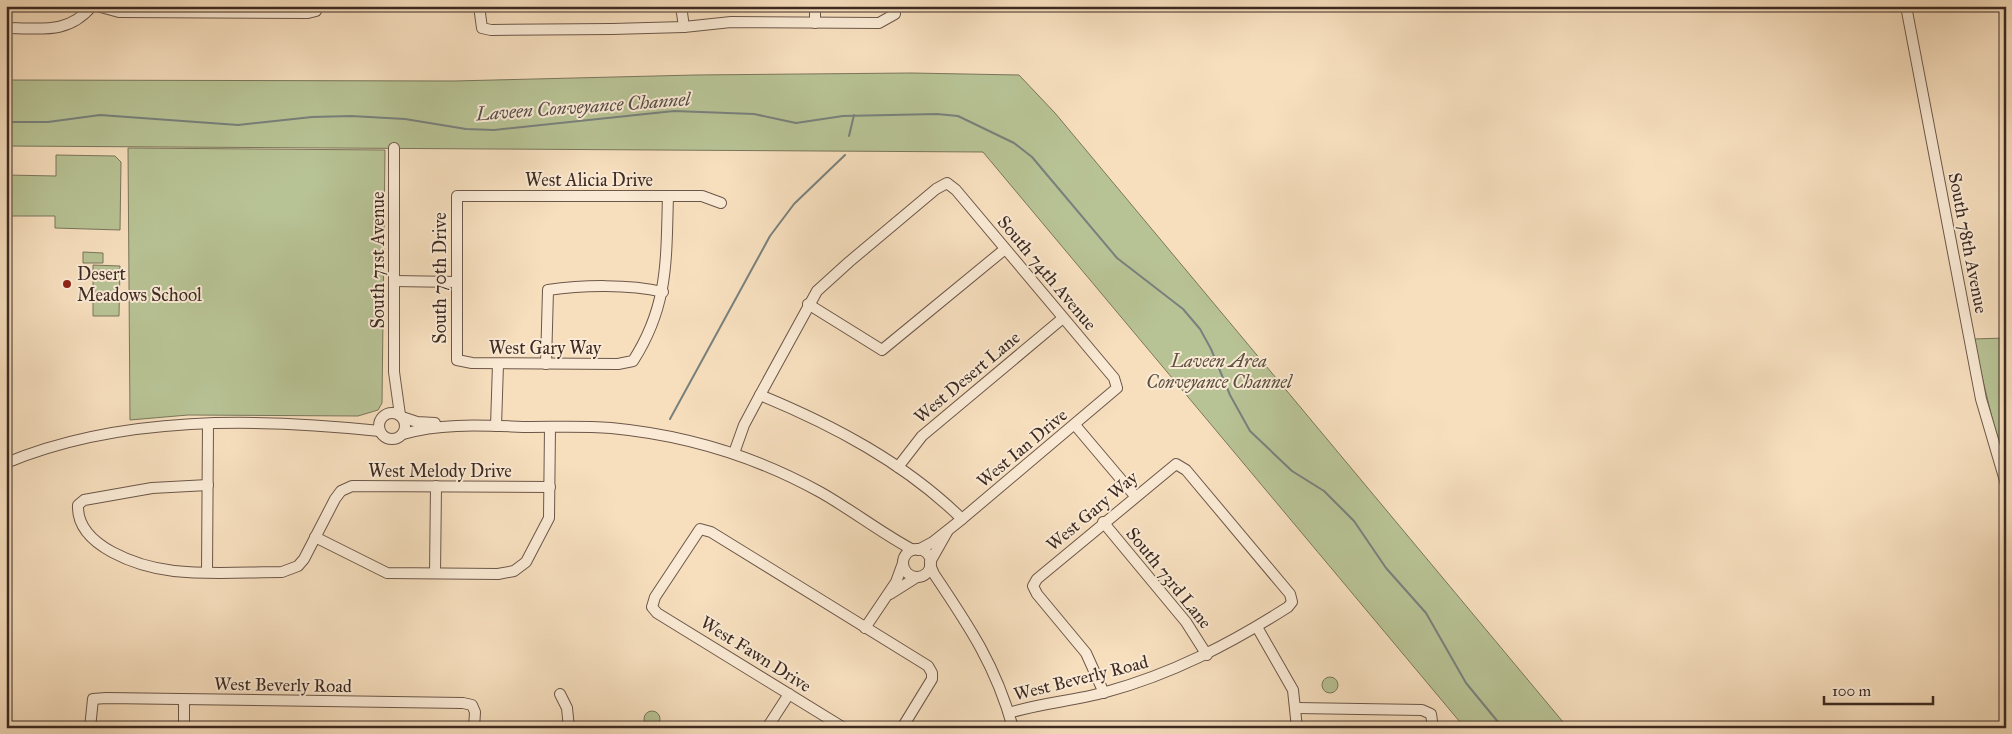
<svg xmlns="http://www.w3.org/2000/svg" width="2012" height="734" font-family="'IM FELL Great Primer',serif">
<rect width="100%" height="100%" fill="#f7dfbe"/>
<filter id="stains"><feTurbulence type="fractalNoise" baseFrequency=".004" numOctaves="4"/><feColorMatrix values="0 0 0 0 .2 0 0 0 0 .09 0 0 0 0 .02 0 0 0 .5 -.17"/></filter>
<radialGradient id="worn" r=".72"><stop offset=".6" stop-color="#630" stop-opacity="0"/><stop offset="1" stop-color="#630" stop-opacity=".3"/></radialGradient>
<g fill="#b8c395" stroke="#7a765c">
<polygon points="911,73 1019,75 1055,113 1568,728 1465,728 983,152 6,146 6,80 454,81 695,75"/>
<polygon points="128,148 385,150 382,403 378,410 358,416 188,415 130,420"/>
<polygon points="56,155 115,156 121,162 120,230 55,228 55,216 6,216 6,175 56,176"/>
<polygon points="83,252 103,253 103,263 83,263"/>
<polygon points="93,265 120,266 119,316 93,316"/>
<polygon points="2006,338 2006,448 2000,451 1973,339"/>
<circle cx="1330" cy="685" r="8"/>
<circle cx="652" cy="719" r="8"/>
</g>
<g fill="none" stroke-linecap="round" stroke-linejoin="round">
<g stroke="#78817d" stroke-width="2">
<polyline points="6,122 48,122 100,115 238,125 312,117 351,116 405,119 466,129 494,130 674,111 754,114 796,123 843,116 937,114 958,116 1014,143 1032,157 1117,258 1183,309 1200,329 1211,349 1230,395 1250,431 1292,471 1324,491 1354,521 1386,568 1426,613 1466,683 1503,728"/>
<polyline points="849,136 854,115"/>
<polyline points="670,419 770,236 794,204 845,155"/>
</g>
<g stroke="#6c5749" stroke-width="12">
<g id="minor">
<polyline points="97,6 119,12 308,13 316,11 318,6"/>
<polyline points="479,6 482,28 491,30 612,29 684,27 731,22 879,23 895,14"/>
<polyline points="681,6 684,27"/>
<polyline points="1906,6 1981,399 2006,484"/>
<polyline points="815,23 815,6"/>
<path d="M 6,28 C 40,28 68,35 92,6"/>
<polyline points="394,148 394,372 400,415"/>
<path d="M 668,196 C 666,259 669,305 633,361 L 618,364 L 472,363 L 457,360 L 457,196 L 702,196 L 721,203"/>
<polyline points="394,281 456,282"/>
<polyline points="808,304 882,350 1005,249"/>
<path d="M 546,364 L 548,290 C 582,285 629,284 663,292"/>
<path d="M 760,395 C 833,425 905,463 962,519"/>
<circle cx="392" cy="426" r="13"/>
<polyline points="402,417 417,422 435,423"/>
<polyline points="1075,425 1135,496"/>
<polyline points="496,426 498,364"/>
<path d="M 403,434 C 444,422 489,426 531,427 C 558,427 585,426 611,428 C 685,435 755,456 820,492 C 852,510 881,533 913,550"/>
<polyline points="734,453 744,425 760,395 817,291 849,262 936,189 947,183 956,190 1114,378 1117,388 962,519 933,542 918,550"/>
<path d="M 6,463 C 121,415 258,418 380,431"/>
<polyline points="898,467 922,436 1063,318"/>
<path d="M 208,485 L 152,488 L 84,500 L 78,505 C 76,547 140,567 174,571 C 209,575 246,572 282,572 L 298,566 L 304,559 L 335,499 L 341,491 L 352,486 L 550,487"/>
<polyline points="1103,522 1186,622 1207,655"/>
<polyline points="315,537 387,573 498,574 514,571 526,562 549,518 550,427"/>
<circle cx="917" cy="563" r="14"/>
<polyline points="930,562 947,532"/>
<path d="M 930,565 L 934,574 C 969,626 996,666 1013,728"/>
<polyline points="207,572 208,424"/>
<polyline points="435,573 436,486"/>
<polyline points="890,594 917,577"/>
<polyline points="1257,627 1293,690 1297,728"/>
<polyline points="865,628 896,582 903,563"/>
<polyline points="560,694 567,708 569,728"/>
<polyline points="1297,708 1422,710 1431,714 1433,728"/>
<path d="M 1009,713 C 1040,703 1074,701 1106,692 C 1172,674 1230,644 1288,607 L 1292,602 L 1290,594 L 1186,470 L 1176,464 L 1037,579 L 1033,586 L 1037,594 L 1086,653 L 1104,693"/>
<polyline points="90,728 93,699 106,698 463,703 472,705 475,712 474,728"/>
<polyline points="184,728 184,700"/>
<polyline points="767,728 789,694"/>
<polyline points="844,728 657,613 652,607 655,597 700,529 711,532 928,666 932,673 932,679 902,728"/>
</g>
</g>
<use href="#minor" stroke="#faead5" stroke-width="10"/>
</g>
<circle fill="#8f2418" stroke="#faead5" stroke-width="2" cx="67" cy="284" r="5"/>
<g text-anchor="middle" stroke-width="4" stroke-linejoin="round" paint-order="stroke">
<g font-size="18" fill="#3d2a22" stroke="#faead5">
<text x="589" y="186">West Alicia Drive</text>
<text transform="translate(1968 243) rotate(79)" y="6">South 78th Avenue</text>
<text transform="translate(378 260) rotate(-90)" y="6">South 71st Avenue</text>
<text transform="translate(1047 273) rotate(50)" y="6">South 74th Avenue</text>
<text transform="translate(440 278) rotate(-90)" y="6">South 70th Drive</text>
<text x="545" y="354">West Gary Way</text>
<text transform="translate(967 377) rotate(-40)" y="6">West Desert Lane</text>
<text transform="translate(1022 448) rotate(-40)" y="6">West Ian Drive</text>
<text x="440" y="477">West Melody Drive</text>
<text transform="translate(1092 511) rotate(-40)" y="6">West Gary Way</text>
<text transform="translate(1169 578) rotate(51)" y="6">South 73rd Lane</text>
<text transform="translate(756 654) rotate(32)" y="6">West Fawn Drive</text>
<text transform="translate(1081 678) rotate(-14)" y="6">West Beverly Road</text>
<text transform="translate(283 685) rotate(1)" y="6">West Beverly Road</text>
</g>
<g font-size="18" fill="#3d2a22" stroke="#faead5" text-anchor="start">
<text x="77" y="280">Desert<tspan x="77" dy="21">Meadows School</tspan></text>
</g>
<g font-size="18" font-style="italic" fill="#5c503f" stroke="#faead5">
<text x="1219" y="367">Laveen Area<tspan x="1219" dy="21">Conveyance Channel</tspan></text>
</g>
<g font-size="19" font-style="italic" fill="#564e48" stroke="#faead5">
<text transform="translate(583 106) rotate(-4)" y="7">Laveen Conveyance Channel</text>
</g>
</g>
<rect width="2012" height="734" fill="none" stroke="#f7dfbe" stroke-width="25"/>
<rect x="8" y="8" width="1997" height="719" fill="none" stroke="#3d2a22" stroke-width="2.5"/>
<rect x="12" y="12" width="1987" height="709" fill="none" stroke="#3d2a22"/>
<path d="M1824 696v8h109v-8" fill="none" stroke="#3d2a22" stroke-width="2.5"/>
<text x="1832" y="696" font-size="15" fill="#3d2a22" stroke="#faead5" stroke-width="4" paint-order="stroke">100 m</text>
<rect width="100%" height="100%" filter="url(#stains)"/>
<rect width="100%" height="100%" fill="url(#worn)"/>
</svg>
